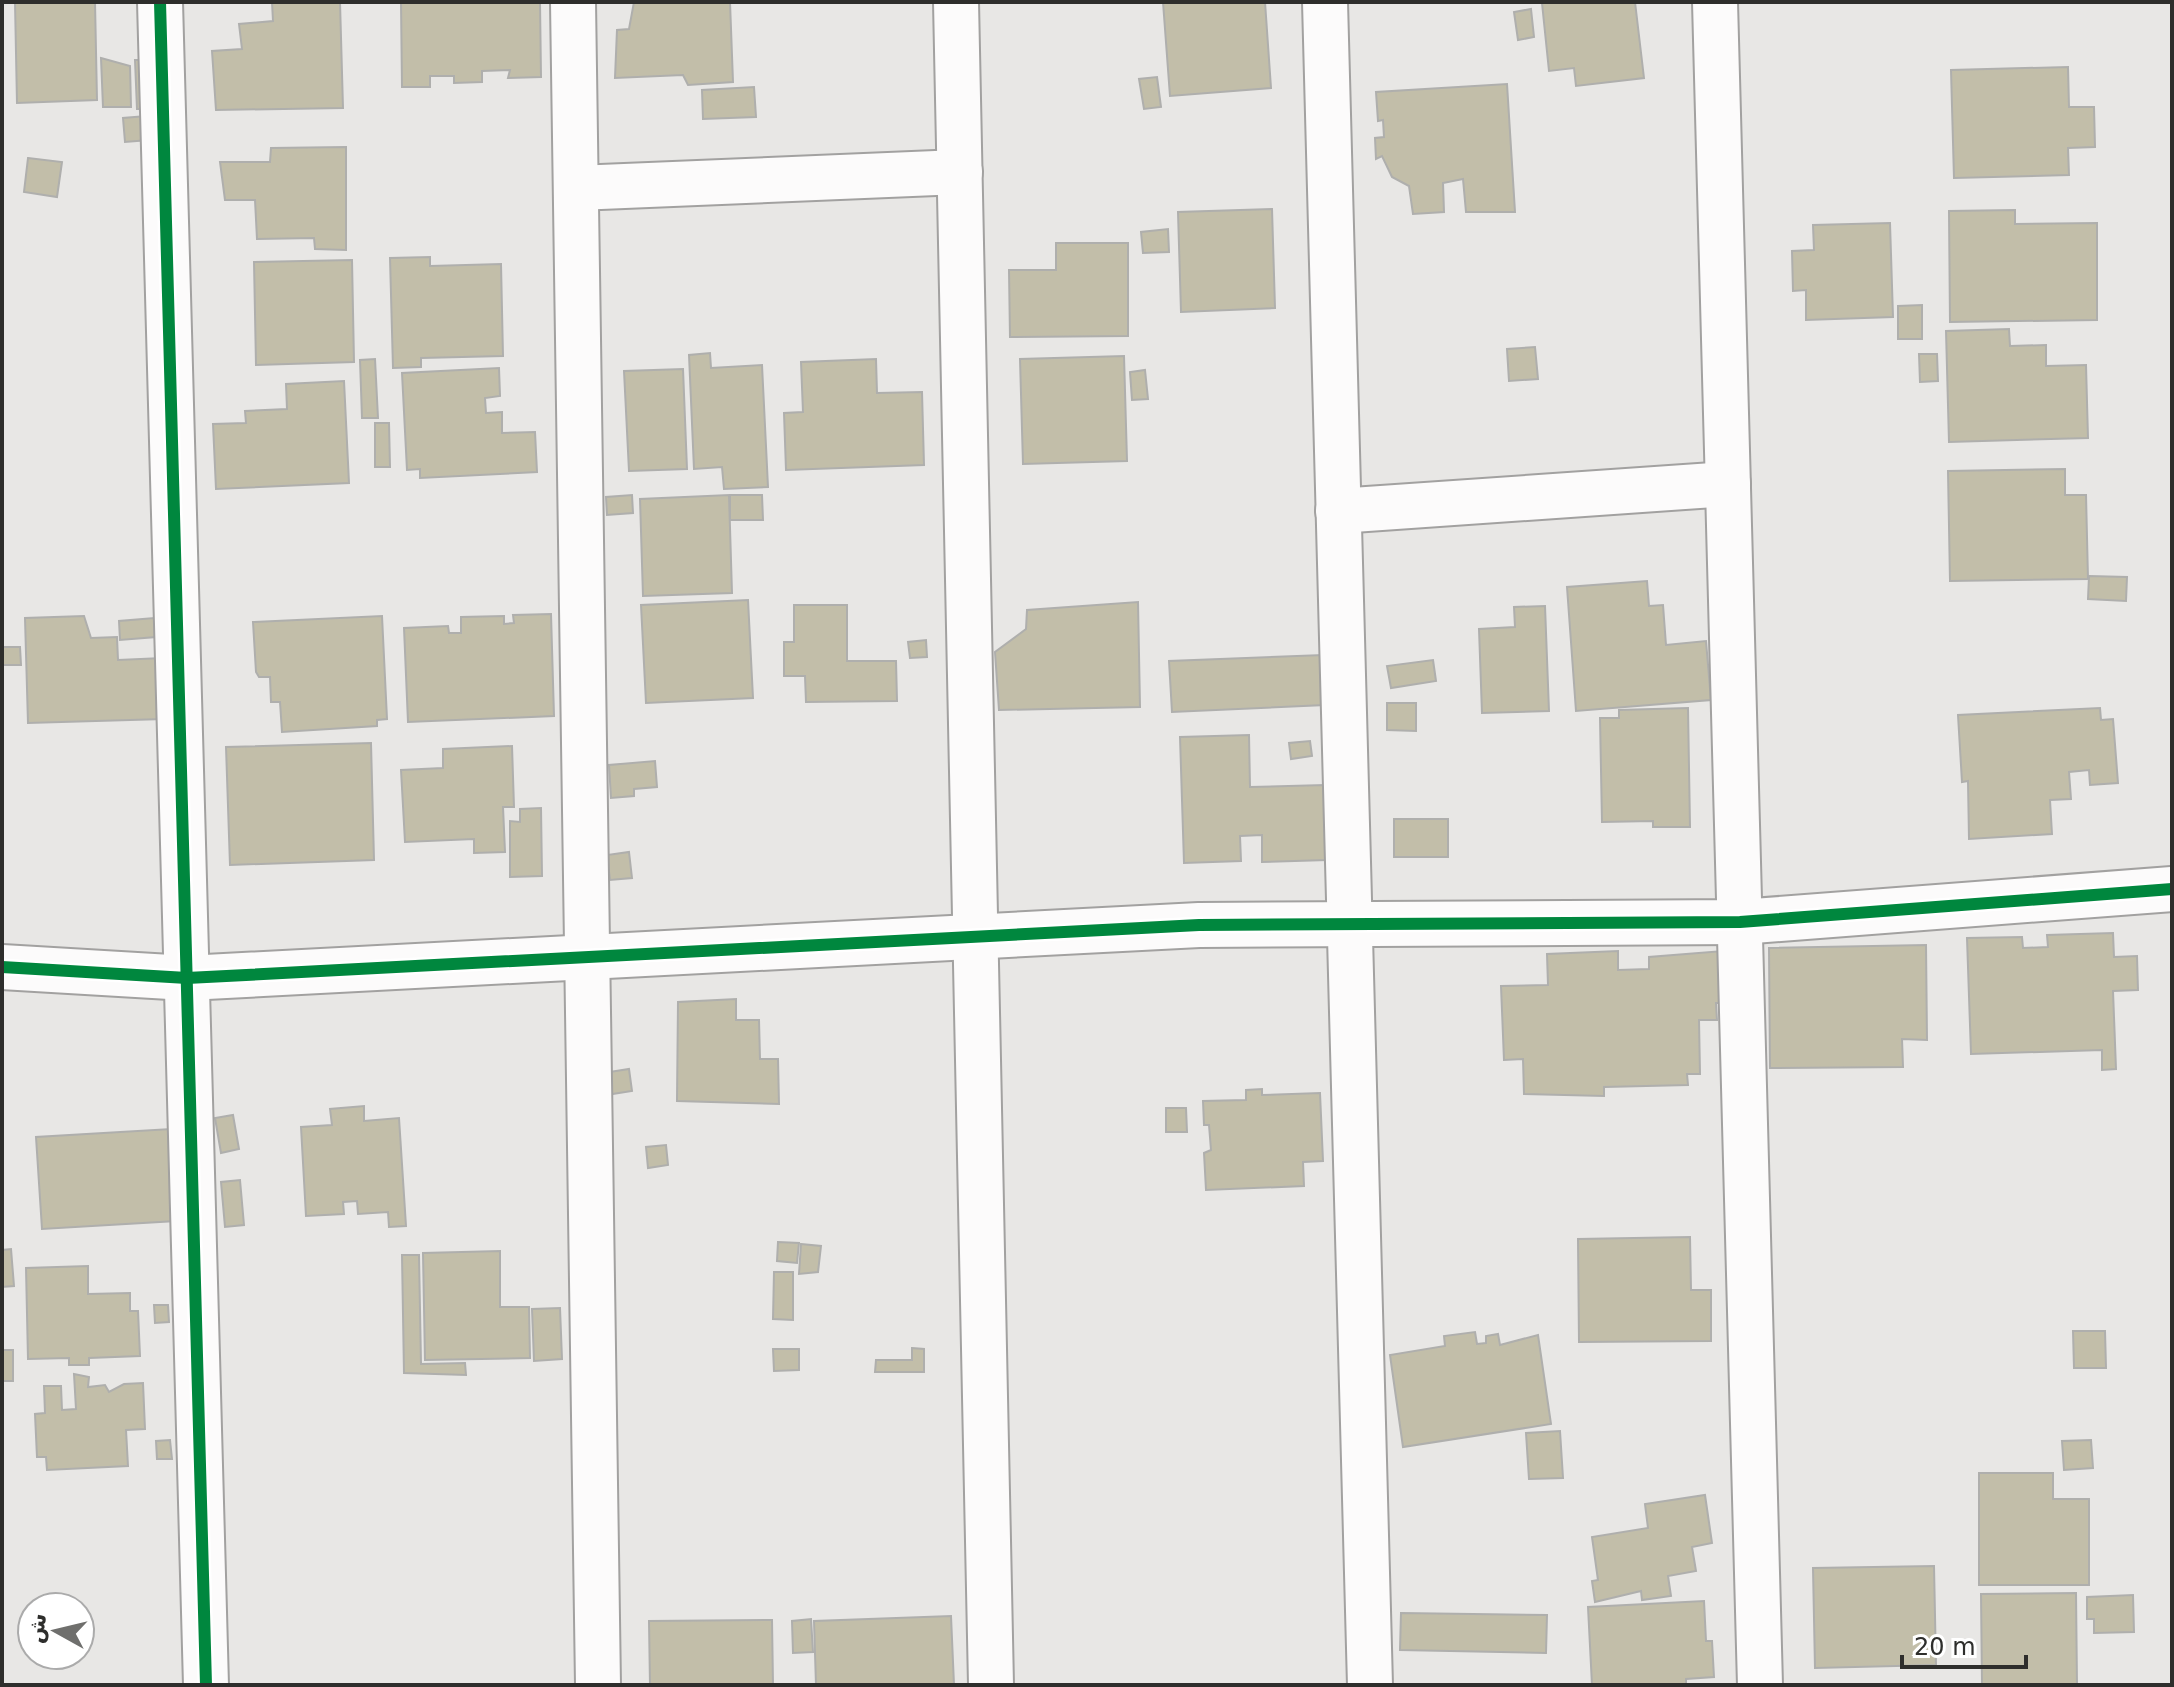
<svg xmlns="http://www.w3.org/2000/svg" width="2174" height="1687" font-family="'DejaVu Sans',Cairo,sans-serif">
<rect width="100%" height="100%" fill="#e8e7e5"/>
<g fill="#c2bea9" stroke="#afafad" stroke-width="2">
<polygon points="15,2 95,2 97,100 17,103"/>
<polygon points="272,2 340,2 343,108 216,110 212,51 242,49 239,24 273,21"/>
<polygon points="401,2 540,2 541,77 508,78 510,70 482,71 482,82 454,83 454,76 430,76 430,87 402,87"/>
<polygon points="634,2 730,2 733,82 688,85 683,75 615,78 617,30 629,29"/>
<polygon points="1163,2 1265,2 1271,88 1170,96"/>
<polygon points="1635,2 1644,78 1576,86 1574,68 1549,71 1542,3"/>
<polygon points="1531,9 1534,37 1518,40 1514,12"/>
<polygon points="101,58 130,66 131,107 103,107"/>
<polygon points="135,60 150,60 152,109 137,109"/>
<polygon points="2068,67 2069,107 2094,107 2095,147 2068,148 2069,175 1954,178 1951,70"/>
<polygon points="1157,77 1161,107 1144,109 1139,79"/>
<polygon points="1507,84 1515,212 1466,212 1463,179 1443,183 1444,212 1413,214 1409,186 1392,177 1382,156 1376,159 1375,138 1384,137 1383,120 1378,121 1376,92"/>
<polygon points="754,87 756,117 703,119 702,90"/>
<polygon points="146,116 149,140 125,142 123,118"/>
<polygon points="346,147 346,250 315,249 314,238 257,239 255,200 225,200 220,162 270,162 271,148"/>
<polygon points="28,158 62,162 57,197 24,192"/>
<polygon points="1272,209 1275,308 1181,312 1178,212"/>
<polygon points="2015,210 2015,224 2097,223 2097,320 1950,322 1949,211"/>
<polygon points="1890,223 1893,317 1806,320 1806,290 1793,291 1792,251 1814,250 1813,225"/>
<polygon points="1168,229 1169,252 1143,253 1141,232"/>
<polygon points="1056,243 1128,243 1128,336 1010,337 1009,270 1056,270"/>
<polygon points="430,257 430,266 501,264 503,356 421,358 421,367 393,368 390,258"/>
<polygon points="352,260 354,362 256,365 254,262"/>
<polygon points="1922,305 1922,339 1898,339 1898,306"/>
<polygon points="2009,329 2010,346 2046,345 2046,366 2086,365 2088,438 1949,442 1946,331"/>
<polygon points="1535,347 1538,379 1509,381 1507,349"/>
<polygon points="710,353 711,368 762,365 768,487 724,489 722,467 694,469 689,355"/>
<polygon points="1919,354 1937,354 1938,381 1920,382"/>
<polygon points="1124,356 1127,461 1023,464 1020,359"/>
<polygon points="375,359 378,418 362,418 360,360"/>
<polygon points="876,359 877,393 922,392 924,465 786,470 784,413 803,412 801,362"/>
<polygon points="499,368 500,396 485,398 486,413 502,412 502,433 535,432 537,472 420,478 420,469 407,470 402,373"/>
<polygon points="683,369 687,469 629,471 624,371"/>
<polygon points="1145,370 1148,399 1132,400 1130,372"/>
<polygon points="344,381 349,483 216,489 213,424 246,423 245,411 287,409 286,384"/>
<polygon points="375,423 389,423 390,467 375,467"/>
<polygon points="2065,469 2065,495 2086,495 2088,579 1950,581 1948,471"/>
<polygon points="632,495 633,513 607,515 606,497"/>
<polygon points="729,495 732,593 643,596 640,499"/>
<polygon points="730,495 762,495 763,520 730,520"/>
<polygon points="2089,576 2127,577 2126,601 2088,599"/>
<polygon points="1647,581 1649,606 1663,605 1666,645 1706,641 1711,700 1576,711 1567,587"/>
<polygon points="748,600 753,698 646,703 641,605"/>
<polygon points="1138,602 1140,707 999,710 995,652 1026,629 1027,610"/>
<polygon points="794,605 847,605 847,661 896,661 897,701 806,702 805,676 784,676 784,642 794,642"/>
<polygon points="1545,606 1549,711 1482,713 1479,629 1515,627 1514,607"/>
<polygon points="551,614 554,716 408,722 404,628 448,626 449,633 461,633 461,617 504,616 504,624 514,623 513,615"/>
<polygon points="84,616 91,638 117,637 118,660 162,658 164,719 28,723 25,618"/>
<polygon points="382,616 387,719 377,720 377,726 282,732 280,702 271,702 270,677 259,677 256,672 253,622"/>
<polygon points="154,618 156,637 120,640 119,621"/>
<polygon points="926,640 927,657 910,658 908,642"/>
<polygon points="2,647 20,647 21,665 2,665"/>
<polygon points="1323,655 1325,705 1172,712 1169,661"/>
<polygon points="1433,660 1436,681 1391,688 1387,666"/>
<polygon points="1387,703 1416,703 1416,731 1387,730"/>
<polygon points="1688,708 1690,827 1653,827 1653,821 1602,822 1600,718 1619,718 1619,710"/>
<polygon points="2100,708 2101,720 2113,719 2118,783 2090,785 2089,770 2069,772 2071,799 2050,800 2052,834 1969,839 1968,781 1962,782 1958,715"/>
<polygon points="1249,735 1250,787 1325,785 1327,860 1262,862 1262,835 1240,836 1241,861 1184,863 1180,737"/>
<polygon points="1310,741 1312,756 1291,759 1289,743"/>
<polygon points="371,743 374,860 230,865 226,747"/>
<polygon points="512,746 514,807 503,807 505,852 474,853 474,839 405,842 401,770 443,768 443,749"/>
<polygon points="655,761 657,787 634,789 634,796 611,798 609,765"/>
<polygon points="541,808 542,876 510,877 510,821 520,822 520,809"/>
<rect x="1394" y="819" width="54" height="38"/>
<polygon points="629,852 632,878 610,880 607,855"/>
<polygon points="2113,933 2114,957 2137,956 2138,990 2113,991 2116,1069 2102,1070 2102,1050 1971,1054 1967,938 2022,937 2023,948 2048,947 2047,935"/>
<polygon points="1926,945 1927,1040 1902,1039 1903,1067 1770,1068 1769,948"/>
<polygon points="1618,951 1618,970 1649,969 1649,957 1723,951 1724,1003 1716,1003 1717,1020 1699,1020 1700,1074 1687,1074 1688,1085 1604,1087 1604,1096 1524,1094 1523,1059 1504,1060 1501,986 1548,985 1547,954"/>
<polygon points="736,999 736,1020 759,1020 760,1059 778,1059 779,1104 677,1101 678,1002"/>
<polygon points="629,1069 632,1091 606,1095 603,1073"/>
<polygon points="1262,1089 1262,1095 1320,1093 1323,1161 1303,1162 1304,1186 1206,1190 1204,1153 1211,1150 1209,1125 1204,1125 1203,1101 1246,1100 1246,1090"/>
<polygon points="364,1106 364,1121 399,1118 406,1226 389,1227 388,1212 358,1214 357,1201 343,1202 344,1214 306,1216 301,1127 332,1125 330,1109"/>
<polygon points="1166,1108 1186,1108 1187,1132 1166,1132"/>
<polygon points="233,1115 239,1149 221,1153 215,1118"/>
<polygon points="171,1129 176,1221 42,1229 36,1137"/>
<polygon points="666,1145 668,1165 648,1168 646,1147"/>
<polygon points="240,1180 244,1225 225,1227 221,1182"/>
<polygon points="1690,1237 1691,1290 1711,1290 1711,1341 1579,1342 1578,1239"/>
<polygon points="778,1242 799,1243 797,1263 777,1261"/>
<polygon points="801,1244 821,1246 818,1272 799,1274"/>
<polygon points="11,1249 14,1286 2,1287 2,1250"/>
<polygon points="500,1251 500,1307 529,1307 530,1358 425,1360 423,1253"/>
<polygon points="402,1255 419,1255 421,1364 465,1363 466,1375 404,1373"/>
<polygon points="88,1266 88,1294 130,1293 130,1311 138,1311 140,1356 89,1358 89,1365 69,1365 69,1358 28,1359 26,1268"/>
<polygon points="774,1272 793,1272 793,1320 773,1319"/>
<polygon points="154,1305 168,1305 169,1322 155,1323"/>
<polygon points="560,1308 562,1359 534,1361 532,1309"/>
<polygon points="2073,1331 2105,1331 2106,1368 2074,1368"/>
<polygon points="1475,1332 1477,1344 1486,1343 1486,1336 1498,1334 1500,1345 1538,1335 1551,1424 1403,1447 1390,1355 1445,1346 1444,1336"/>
<polygon points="912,1348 924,1349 924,1372 875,1372 876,1360 912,1360"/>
<polygon points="773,1349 799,1349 799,1370 774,1371"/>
<rect x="2" y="1350" width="11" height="31"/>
<polygon points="74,1374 89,1377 88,1387 105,1385 109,1392 124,1384 143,1383 145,1429 126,1430 128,1466 47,1470 46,1457 37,1457 35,1414 45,1413 44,1386 61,1386 62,1410 76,1409"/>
<polygon points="1560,1431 1563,1478 1529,1479 1526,1433"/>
<polygon points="170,1440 172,1459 157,1459 156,1441"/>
<polygon points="2091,1440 2093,1468 2064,1470 2062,1441"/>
<polygon points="1979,1473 2053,1473 2053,1499 2089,1499 2089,1585 1979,1585"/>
<polygon points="1705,1495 1712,1543 1692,1547 1696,1571 1668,1576 1671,1596 1642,1600 1641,1591 1595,1602 1592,1581 1598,1580 1592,1537 1648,1528 1645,1504"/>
<polygon points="1934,1566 1936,1665 1815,1668 1813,1568"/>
<polygon points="2076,1593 2077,1685 1982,1685 1981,1594"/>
<polygon points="2133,1595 2134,1632 2094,1633 2094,1619 2087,1619 2087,1597"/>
<polygon points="1704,1601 1706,1641 1712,1641 1714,1677 1686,1679 1686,1685 1592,1685 1588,1607"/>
<polygon points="1401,1613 1547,1615 1546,1653 1400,1650"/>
<polygon points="951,1616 954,1685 816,1685 814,1621"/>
<polygon points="811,1619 813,1652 793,1653 792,1621"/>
<polygon points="772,1620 773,1685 650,1685 649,1621"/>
</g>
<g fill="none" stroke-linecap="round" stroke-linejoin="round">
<g stroke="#a2a1a0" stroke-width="48">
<g id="minor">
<polyline points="160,2 206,1685"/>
<polyline points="573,2 598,1685"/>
<polyline points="956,2 991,1685"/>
<polyline points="1325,2 1370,1685"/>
<polyline points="1715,2 1760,1685"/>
<polyline points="576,188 960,172"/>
<polyline points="1338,511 1728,484"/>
<polyline points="2,967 187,978 1199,925 1740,922 2172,889"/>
</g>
</g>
<use href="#minor" stroke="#fcfbfb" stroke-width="44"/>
<g stroke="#fff" stroke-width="17">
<g id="cycleway">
<polyline points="160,2 206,1685"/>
<polyline points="2,967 187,978 1199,925 1740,922 2172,889"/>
</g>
</g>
<use href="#cycleway" stroke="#00873e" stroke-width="12"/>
</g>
<rect width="2174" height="1687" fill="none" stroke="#2e2e2c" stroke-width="8"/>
<g transform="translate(56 1631) rotate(278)"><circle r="38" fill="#ffffff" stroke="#ababab" stroke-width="2"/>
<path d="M0-6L14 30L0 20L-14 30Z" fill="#6f6f6d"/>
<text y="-12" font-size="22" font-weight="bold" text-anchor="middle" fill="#2e2e2c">ش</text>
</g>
<path d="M1902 1655v12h124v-12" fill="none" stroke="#2e2e2c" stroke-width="4"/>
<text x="1914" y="1655" font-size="24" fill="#2e2e2c" stroke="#ffffff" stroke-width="6" paint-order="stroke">20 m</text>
</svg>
